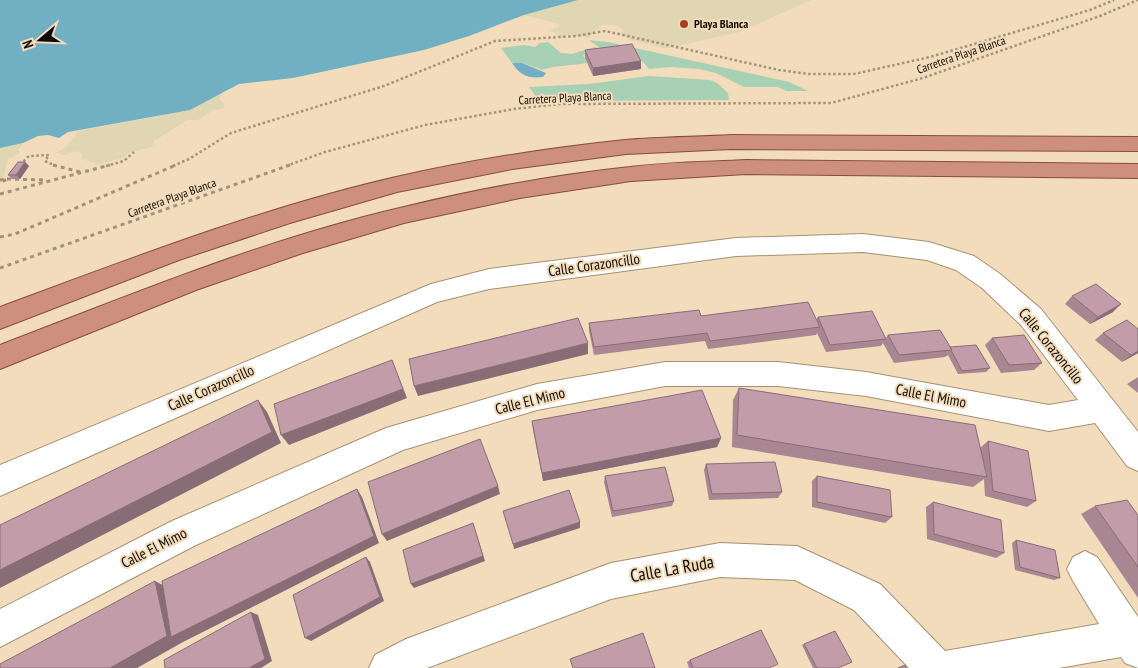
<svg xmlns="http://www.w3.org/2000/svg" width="1138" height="668" font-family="'PT Sans Narrow',sans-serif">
<rect width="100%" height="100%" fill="#f2dcbc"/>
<g fill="#a7d0b5">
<polygon points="589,40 608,42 789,82 808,91 786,91 778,87 744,87 716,73 699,69 670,67 649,69 634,51 604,51"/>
<path d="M 548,42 L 561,53 L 572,54 L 595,47 L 600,50 L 583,55 L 587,63 C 577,65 549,66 543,70 L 522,63 L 512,63 L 501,48 L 524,45 L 535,47 L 540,43 Z"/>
<polygon points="649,76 710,80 717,83 728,93 729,100 539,101 529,87 589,84"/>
</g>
<g fill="#e0d6b1">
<polygon points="578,0 811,0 740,32 681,45 665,48 631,40 620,34 623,30 616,25 602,25 588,38 566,34 563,38 550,30 558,27 559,24 524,15"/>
<polygon points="222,93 219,100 225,104 223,109 213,110 198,120 187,120 154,141 152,147 130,152 123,158 96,165 92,162 82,159 82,154 78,151 63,155 55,153 65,148 79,131 190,110"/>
<polygon points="23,143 18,150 20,153 8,159 4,176 0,180 0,148"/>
</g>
<g fill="#71afc3">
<polygon points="0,0 578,0 524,15 469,36 424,50 293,78 239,84 190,110 68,132 59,138 48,135 38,136 23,143 0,148"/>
<path d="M 512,63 L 522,63 L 546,73 L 543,77 C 528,79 520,75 512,63 Z"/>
</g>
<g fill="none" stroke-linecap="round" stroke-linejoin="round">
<g stroke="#a59172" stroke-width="2">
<g id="minor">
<polygon points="863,234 929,242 974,256 1000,274 1041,309 1138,432 1138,471 1127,466 1095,423 1049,431 866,396 778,386 665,386 537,410 403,450 196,545 0,647 0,609 172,521 386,428 537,384 665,362 778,362 866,372 1049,405 1078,400 1021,325 982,288 956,270 927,260 863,252 736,256 489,289 437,302 0,496 0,465 431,284 489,269 736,238"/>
<polygon points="720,543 797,546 880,584 945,651 1099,624 1073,581 1067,569 1073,557 1085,551 1097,557 1138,617 1138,668 1125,663 1121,657 1059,668 909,668 854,610 795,580 720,577 611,599 427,668 369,668 375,655 406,639 611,563"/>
</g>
</g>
<g stroke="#844e3c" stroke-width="2">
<g id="trunk">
<path d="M 731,135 L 1138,137 L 1138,151 L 731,149 L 626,154 L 512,169 L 397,192 L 290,223 L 179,260 L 0,329 L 0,307 C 130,259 261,208 396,177 C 471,160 548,148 625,140 C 660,137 696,137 731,135 Z"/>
<path d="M 746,160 L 1138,164 L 1138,178 L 746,174 L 631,181 L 520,198 L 404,223 L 303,253 L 196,290 L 0,369 L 0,345 C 133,294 265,239 404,207 C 478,189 554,175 630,167 C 668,162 707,162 746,160 Z"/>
</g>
</g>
<g stroke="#a3927b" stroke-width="2.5" stroke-dasharray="2.5 2.5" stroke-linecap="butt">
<polyline points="20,165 29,156 49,155 45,161 56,166"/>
<polyline points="106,166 124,161 134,152"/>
<polyline points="173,166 189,159 231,133 384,86 495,41 576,36 605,31 779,70 809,74 854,74 930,57 1090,10 1114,0"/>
<polyline points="286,166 325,152 425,125 514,109 560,104 831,103 923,78 1100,16 1138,0"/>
</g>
<g stroke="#a3927b" stroke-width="3" stroke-dasharray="4 4" stroke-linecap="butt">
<polyline points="53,165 80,172"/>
<polyline points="7,179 47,180"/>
<polyline points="0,180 7,179 0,183"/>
<polyline points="0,194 110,165"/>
<polyline points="0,237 15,234 176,165"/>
<polyline points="0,268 290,165"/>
</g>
<use href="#minor" fill="#fff" fill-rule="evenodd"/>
<use href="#trunk" fill="#ce8f7c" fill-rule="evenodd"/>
</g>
<g fill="#a88692">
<polygon points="585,50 641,61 641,69 593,76 585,58"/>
<polygon points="25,162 29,166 20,179 12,179 8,175"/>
<polygon points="1072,296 1113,312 1090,324 1065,304"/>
<polygon points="701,316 816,320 818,317 886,338 888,335 950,347 990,368 986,372 958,374 948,355 945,357 894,363 883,343 881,346 826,352 817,333 816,335 708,349 705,341 594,355 589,331 589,323"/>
<polygon points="1138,329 1138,353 1122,362 1095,340 1103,333"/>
<polygon points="992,338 1042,363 1034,370 1001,373 985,345"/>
<polygon points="1138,377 1138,393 1127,384"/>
<polygon points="739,388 981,447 988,441 1036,501 1027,507 985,496 984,479 973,487 732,447 733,400"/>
<polygon points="532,421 721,438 717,447 543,481 533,430"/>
<polygon points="706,464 782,492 778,498 709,500 704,470"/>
<polygon points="605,476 674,501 672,506 612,517 604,482"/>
<polygon points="817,476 892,517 885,523 812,507 812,481"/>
<polygon points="933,502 1004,553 996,558 927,539 926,507"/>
<polygon points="1095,506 1138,515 1138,598 1081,514"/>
<polygon points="1016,540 1060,578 1054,580 1015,570 1012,543"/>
<polygon points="804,644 838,668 813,668 802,645"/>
<polygon points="690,660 770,668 689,668 687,662"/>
</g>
<g fill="#886d77">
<polygon points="641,61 641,69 593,76 593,68"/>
<polygon points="25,162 29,166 20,179 16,175"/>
<polygon points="1121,304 1113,312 1090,324 1098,317"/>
<polygon points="588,343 588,354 418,396 414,386"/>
<polygon points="1138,351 1138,353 1122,362 1131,355"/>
<polygon points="392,360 407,398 289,445 281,435"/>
<polygon points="258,400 267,412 281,443 0,588 0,570"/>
<polygon points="721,438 717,447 543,481 542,473"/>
<polygon points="498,486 500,494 387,541 382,534"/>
<polygon points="357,489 362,497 379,543 183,642 137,668 110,668 155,581 170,589"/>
<polygon points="580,522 580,528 514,549 513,544"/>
<polygon points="473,523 485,561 414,588 411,584"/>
<polygon points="366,557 370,562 384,601 311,641 305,638"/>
<polygon points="251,612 258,615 272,661 261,668 249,668"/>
</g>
<g fill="#c39caa" stroke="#886d77">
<polygon points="632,44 641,61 593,68 585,50"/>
<polygon points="18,162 25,162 16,175 8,175"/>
<polygon points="1096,284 1121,304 1098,317 1072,296"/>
<polygon points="808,302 820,327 710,341 707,333 594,347 589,323 699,310 701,316"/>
<polygon points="872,311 886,339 830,345 818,317"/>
<polygon points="578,318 588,343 414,386 409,359"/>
<polygon points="1127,320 1138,329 1138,351 1131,355 1103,333"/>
<polygon points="940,330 952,350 899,355 888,335"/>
<polygon points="1024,335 1042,363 1009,365 992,338"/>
<polygon points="976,345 990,368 962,371 951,350 952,350 950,347"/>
<polygon points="392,360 403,389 281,435 274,404"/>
<polygon points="739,388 975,425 987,477 737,435"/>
<polygon points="702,390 721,438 542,473 532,421"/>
<polygon points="258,400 272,432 0,570 0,525"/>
<polygon points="480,439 498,486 382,534 368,482"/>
<polygon points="988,441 1028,451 1036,501 993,491"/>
<polygon points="775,462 782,492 712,494 706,464"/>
<polygon points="665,467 674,501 613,511 605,476"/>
<polygon points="817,476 890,490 892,517 817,502"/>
<polygon points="357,489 374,536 171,637 162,581"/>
<polygon points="569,490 580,522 513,544 503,511"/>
<polygon points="1127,500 1138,515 1138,567 1095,506"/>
<polygon points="933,502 1001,520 1004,553 934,534"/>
<polygon points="473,523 483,556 411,584 403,550"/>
<polygon points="1016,540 1055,550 1060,578 1020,567"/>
<polygon points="366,557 380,597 305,638 293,595"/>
<polygon points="155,581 167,636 110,668 0,668 0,664"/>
<polygon points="251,612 265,659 249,668 165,668 164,660"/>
<polygon points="761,630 778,664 769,668 693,668 690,660"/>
<polygon points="835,631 852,662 838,668 817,668 804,644"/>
<polygon points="643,633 655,668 573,668 570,659"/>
<polygon points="905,665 906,668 898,668"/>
</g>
<circle fill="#a73f21" stroke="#f2dcbc" stroke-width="2" cx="684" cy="24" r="5"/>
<g text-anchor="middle" stroke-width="4" stroke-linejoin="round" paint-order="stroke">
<g font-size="12" font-weight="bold" fill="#110a02" stroke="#f2dcbc" text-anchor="start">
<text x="694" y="28">Playa Blanca</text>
</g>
<g font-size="12" fill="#110a02" stroke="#f2dcbc">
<text transform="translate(961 55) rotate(-19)" y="4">Carretera Playa Blanca</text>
<text transform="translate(565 98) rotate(-3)" y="4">Carretera Playa Blanca</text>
<text transform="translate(172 198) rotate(-20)" y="4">Carretera Playa Blanca</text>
</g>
<g font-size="15" fill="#110a02" stroke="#f2dcbc">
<text transform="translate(594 265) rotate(-8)" y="5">Calle Corazoncillo</text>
<text transform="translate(1051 346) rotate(51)" y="5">Calle Corazoncillo</text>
<text transform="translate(211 388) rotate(-24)" y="5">Calle Corazoncillo</text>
<text transform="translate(931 396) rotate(11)" y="5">Calle El Mimo</text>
<text transform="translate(530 401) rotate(-14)" y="5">Calle El Mimo</text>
<text transform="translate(154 548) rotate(-27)" y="5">Calle El Mimo</text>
</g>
<g font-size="18" fill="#110a02" stroke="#f2dcbc">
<text transform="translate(672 569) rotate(-10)" y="6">Calle La Ruda</text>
</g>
</g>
<g transform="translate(40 40) rotate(251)" stroke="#f2dcbc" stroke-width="4" paint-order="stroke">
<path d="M0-4L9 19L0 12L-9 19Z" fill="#110a02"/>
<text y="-8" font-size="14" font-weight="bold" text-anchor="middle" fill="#110a02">N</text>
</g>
</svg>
